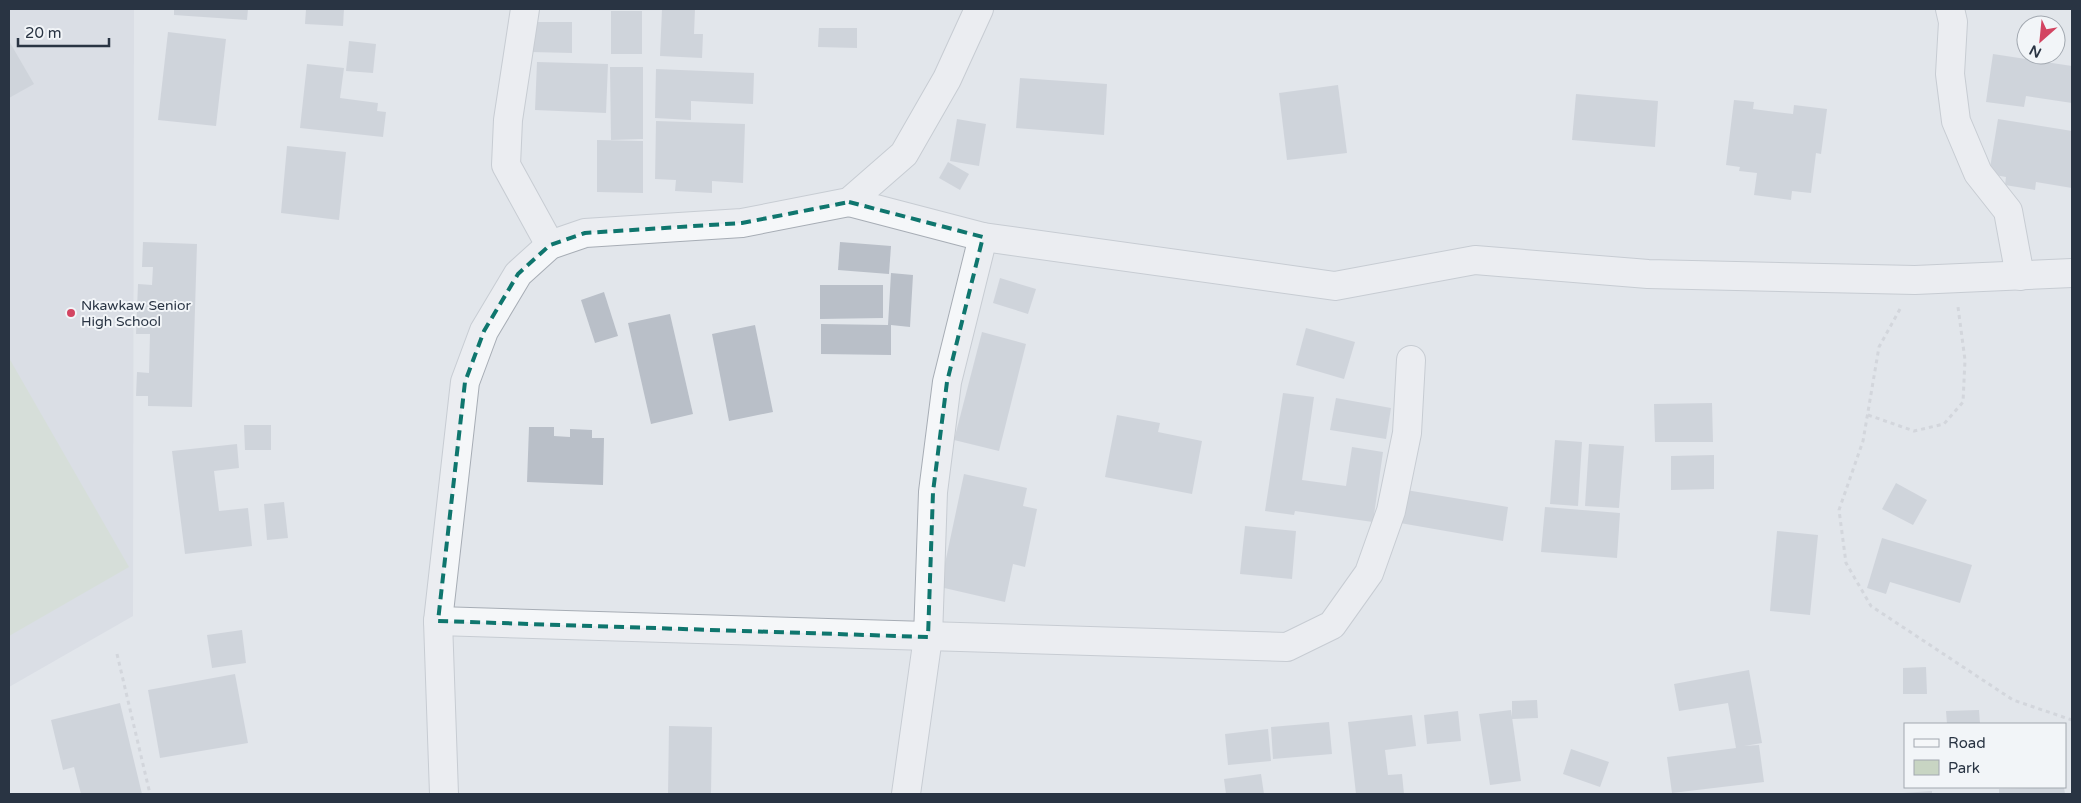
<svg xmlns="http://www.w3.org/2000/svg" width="2081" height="803" font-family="'Varela Round',sans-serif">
<rect width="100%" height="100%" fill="#e2e6eb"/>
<polygon fill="#d0d5dd" points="9,9 134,9 133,616 9,687"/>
<polygon fill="#c8d5c3" points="9,358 129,567 9,636"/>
<g fill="#b9bfc8">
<polygon points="174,9 248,9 247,20 174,15"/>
<polygon points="306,9 344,9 343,26 305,24"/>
<polygon points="662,9 695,9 694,34 703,34 702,58 660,56"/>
<rect x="611" y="11" width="31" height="43"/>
<polygon points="532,22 572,22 572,53 531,52"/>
<polygon points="819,28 857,28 857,48 818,47"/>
<polygon points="168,32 226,39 216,126 158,120"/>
<polygon points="9,41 34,84 9,98"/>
<polygon points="349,41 376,44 373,73 346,71"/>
<polygon points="1993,54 2072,66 2072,103 2026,96 2024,107 1986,102"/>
<polygon points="537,62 608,64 606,113 535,110"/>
<polygon points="307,64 344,68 340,98 378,103 377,111 386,112 383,137 300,128"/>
<polygon points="610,67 643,67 643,139 611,140"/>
<polygon points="656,69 754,73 753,104 691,101 691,120 655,118"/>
<polygon points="1020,78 1107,84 1104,135 1016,128"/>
<polygon points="1338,85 1347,153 1287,160 1279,93"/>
<polygon points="1576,94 1658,101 1655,147 1572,140"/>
<polygon points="1734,100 1754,102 1753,109 1793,114 1794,105 1827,109 1821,154 1816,153 1811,193 1792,191 1791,200 1754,195 1757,173 1739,171 1740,167 1726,165"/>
<polygon points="957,119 986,124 979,166 950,161"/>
<polygon points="1998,119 2072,131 2072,188 2036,182 2035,190 2005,185 2006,177 1989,174"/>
<polygon points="656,121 745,124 743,183 712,181 712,193 675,191 676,180 655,179"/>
<polygon points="597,140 643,141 643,193 597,192"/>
<polygon points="287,146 346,152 339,220 281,213"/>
<polygon points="948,162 969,174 960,190 939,178"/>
<polygon points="143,242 197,244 192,407 148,406 148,396 136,396 137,372 149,373 150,334 136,334 138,284 152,285 153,267 142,267"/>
<polygon points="840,242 891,246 889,274 838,270"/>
<polygon points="891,273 913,275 910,327 891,325 891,355 821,354 821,324 888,325"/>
<polygon points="1000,278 1036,289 1028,314 993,303"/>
<polygon points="820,285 883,285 883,318 820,319"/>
<polygon points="604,292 618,336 595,343 581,300"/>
<polygon points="670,314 693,414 651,424 628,323"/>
<polygon points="755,325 773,412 729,421 712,334"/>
<polygon points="1306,328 1355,342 1344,379 1296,365"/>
<polygon points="982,332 1026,344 999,451 954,440"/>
<polygon points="1283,393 1314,397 1302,480 1346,486 1352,447 1383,452 1373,522 1295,511 1294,515 1265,511"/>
<polygon points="1336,398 1391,408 1386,439 1330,430"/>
<polygon points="1712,403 1713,442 1655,442 1654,404"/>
<polygon points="1117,415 1160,423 1158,432 1202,441 1192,494 1105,477"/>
<polygon points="244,425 271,425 271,450 245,450"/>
<polygon points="529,427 554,427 554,436 570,437 570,429 592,430 592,438 604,438 603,485 527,482"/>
<polygon points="1555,440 1582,442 1578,506 1550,504"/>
<polygon points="237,444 239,468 214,471 219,511 248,508 252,546 185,554 172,451"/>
<polygon points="1589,444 1624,446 1619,508 1585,506"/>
<polygon points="1714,455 1714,489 1671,490 1671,456"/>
<polygon points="964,474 1027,488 1023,506 1037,509 1025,567 1013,564 1005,602 940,587"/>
<polygon points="1896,483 1927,500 1913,525 1882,509"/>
<polygon points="1406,490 1508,507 1503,541 1400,523"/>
<polygon points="284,502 288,538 267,540 264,504"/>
<polygon points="1545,507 1620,513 1617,558 1541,552"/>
<polygon points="1245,526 1296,531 1292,579 1240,574"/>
<polygon points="1777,531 1818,535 1810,615 1770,611"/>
<polygon points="1882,538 1972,565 1960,603 1890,582 1886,594 1867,588"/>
<polygon points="242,630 246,663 212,668 207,635"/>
<polygon points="1926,667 1927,694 1903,694 1903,668"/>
<polygon points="1749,670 1762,743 1744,746 1759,745 1764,782 1672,793 1667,757 1736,748 1728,703 1679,711 1674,684"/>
<polygon points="235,674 248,743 160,758 148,690"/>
<polygon points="1537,700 1538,718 1512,719 1512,701"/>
<polygon points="120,703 142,794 81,794 74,767 63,770 51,720"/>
<polygon points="1511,710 1521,781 1490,785 1479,714"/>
<polygon points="1979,710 1980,724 1947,724 1946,711"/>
<polygon points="1458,711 1461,741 1427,744 1424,715"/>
<polygon points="1412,715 1416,746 1385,750 1388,775 1402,774 1404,794 1356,794 1348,722"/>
<polygon points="1329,722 1332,754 1273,759 1271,727"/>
<polygon points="669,726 712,727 711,794 668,794"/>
<polygon points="1268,729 1271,761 1228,765 1225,734"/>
<polygon points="1571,749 1609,762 1600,787 1563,774"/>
<polygon points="1261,774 1264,794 1226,794 1224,779"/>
<polygon points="2064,787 2065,794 1999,794 1999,789"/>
<polygon points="1932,791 1932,794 1903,794 1903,793"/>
</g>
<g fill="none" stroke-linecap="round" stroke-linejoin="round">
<g stroke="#a7adb5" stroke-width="30">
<g id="minor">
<polyline points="525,9 508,120 506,165 550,245"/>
<polyline points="1950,9 1953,22 1950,74 1956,121 1978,173 2008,211 2020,276"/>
<polyline points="849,202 983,237 1335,286 1475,260 1648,274 1915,280 2072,273"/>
<polyline points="438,621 1287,647 1332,625 1369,573 1391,511 1407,433 1411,360"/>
<polyline points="444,794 438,621 465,382 484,331 518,274 550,245 585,233 742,223 849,202 904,154 947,79 979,9"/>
<polyline points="906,794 928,637 933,492 947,382 983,237"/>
</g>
</g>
<g stroke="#c0c4ca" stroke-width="3" stroke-dasharray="4 4" stroke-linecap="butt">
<polyline points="1900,309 1879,347 1863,441 1839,510 1846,563 1871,606 2013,700 2072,720"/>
<polyline points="1868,415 1914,431 1944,424 1963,402 1965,360 1958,307"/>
<polyline points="117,654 150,794"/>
</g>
<use href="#minor" stroke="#f5f7f9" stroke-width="28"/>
</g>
<path d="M0 0H2081V803H0ZM 849,202 L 983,237 L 947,382 L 933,492 L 928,637 L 438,621 L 465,382 L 484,331 L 518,274 L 550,245 L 585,233 L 742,223 Z" fill="#e2e6eb" fill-opacity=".55" fill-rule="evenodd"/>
<path fill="none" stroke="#0f766e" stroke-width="4" stroke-dasharray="10 6" stroke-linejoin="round" d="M 849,202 L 983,237 L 947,382 L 933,492 L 928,637 L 438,621 L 465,382 L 484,331 L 518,274 L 550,245 L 585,233 L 742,223 Z"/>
<circle fill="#d34461" stroke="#f2f5f8" stroke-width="2" cx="71" cy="313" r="5"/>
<g text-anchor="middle" stroke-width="4" stroke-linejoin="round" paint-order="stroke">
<g font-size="14" fill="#293443" stroke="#f2f5f8" text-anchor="start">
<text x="81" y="310">Nkawkaw Senior<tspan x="81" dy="16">High School</tspan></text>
</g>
</g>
<rect width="2081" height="803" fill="none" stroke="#293443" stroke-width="20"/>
<rect x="1904" y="723" width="162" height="65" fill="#f2f5f8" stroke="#a2a8b0"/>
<rect x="1914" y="739" width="25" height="8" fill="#f5f7f9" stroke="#a2a8b0"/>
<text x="1948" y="748" font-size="15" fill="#293443">Road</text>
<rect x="1914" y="760" width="25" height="15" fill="#c8d5c3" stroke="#a2a8b0"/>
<text x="1948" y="773" font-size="15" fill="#293443">Park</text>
<g transform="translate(2041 40) rotate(207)"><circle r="24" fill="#f2f5f8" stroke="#a2a8b0"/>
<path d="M0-4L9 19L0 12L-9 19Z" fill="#d34461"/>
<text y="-8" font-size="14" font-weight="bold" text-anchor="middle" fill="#293443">N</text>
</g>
<path d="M18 38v8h91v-8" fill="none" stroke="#293443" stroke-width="2.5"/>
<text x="25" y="38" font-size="15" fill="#293443" stroke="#f2f5f8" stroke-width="4" paint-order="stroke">20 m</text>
</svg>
